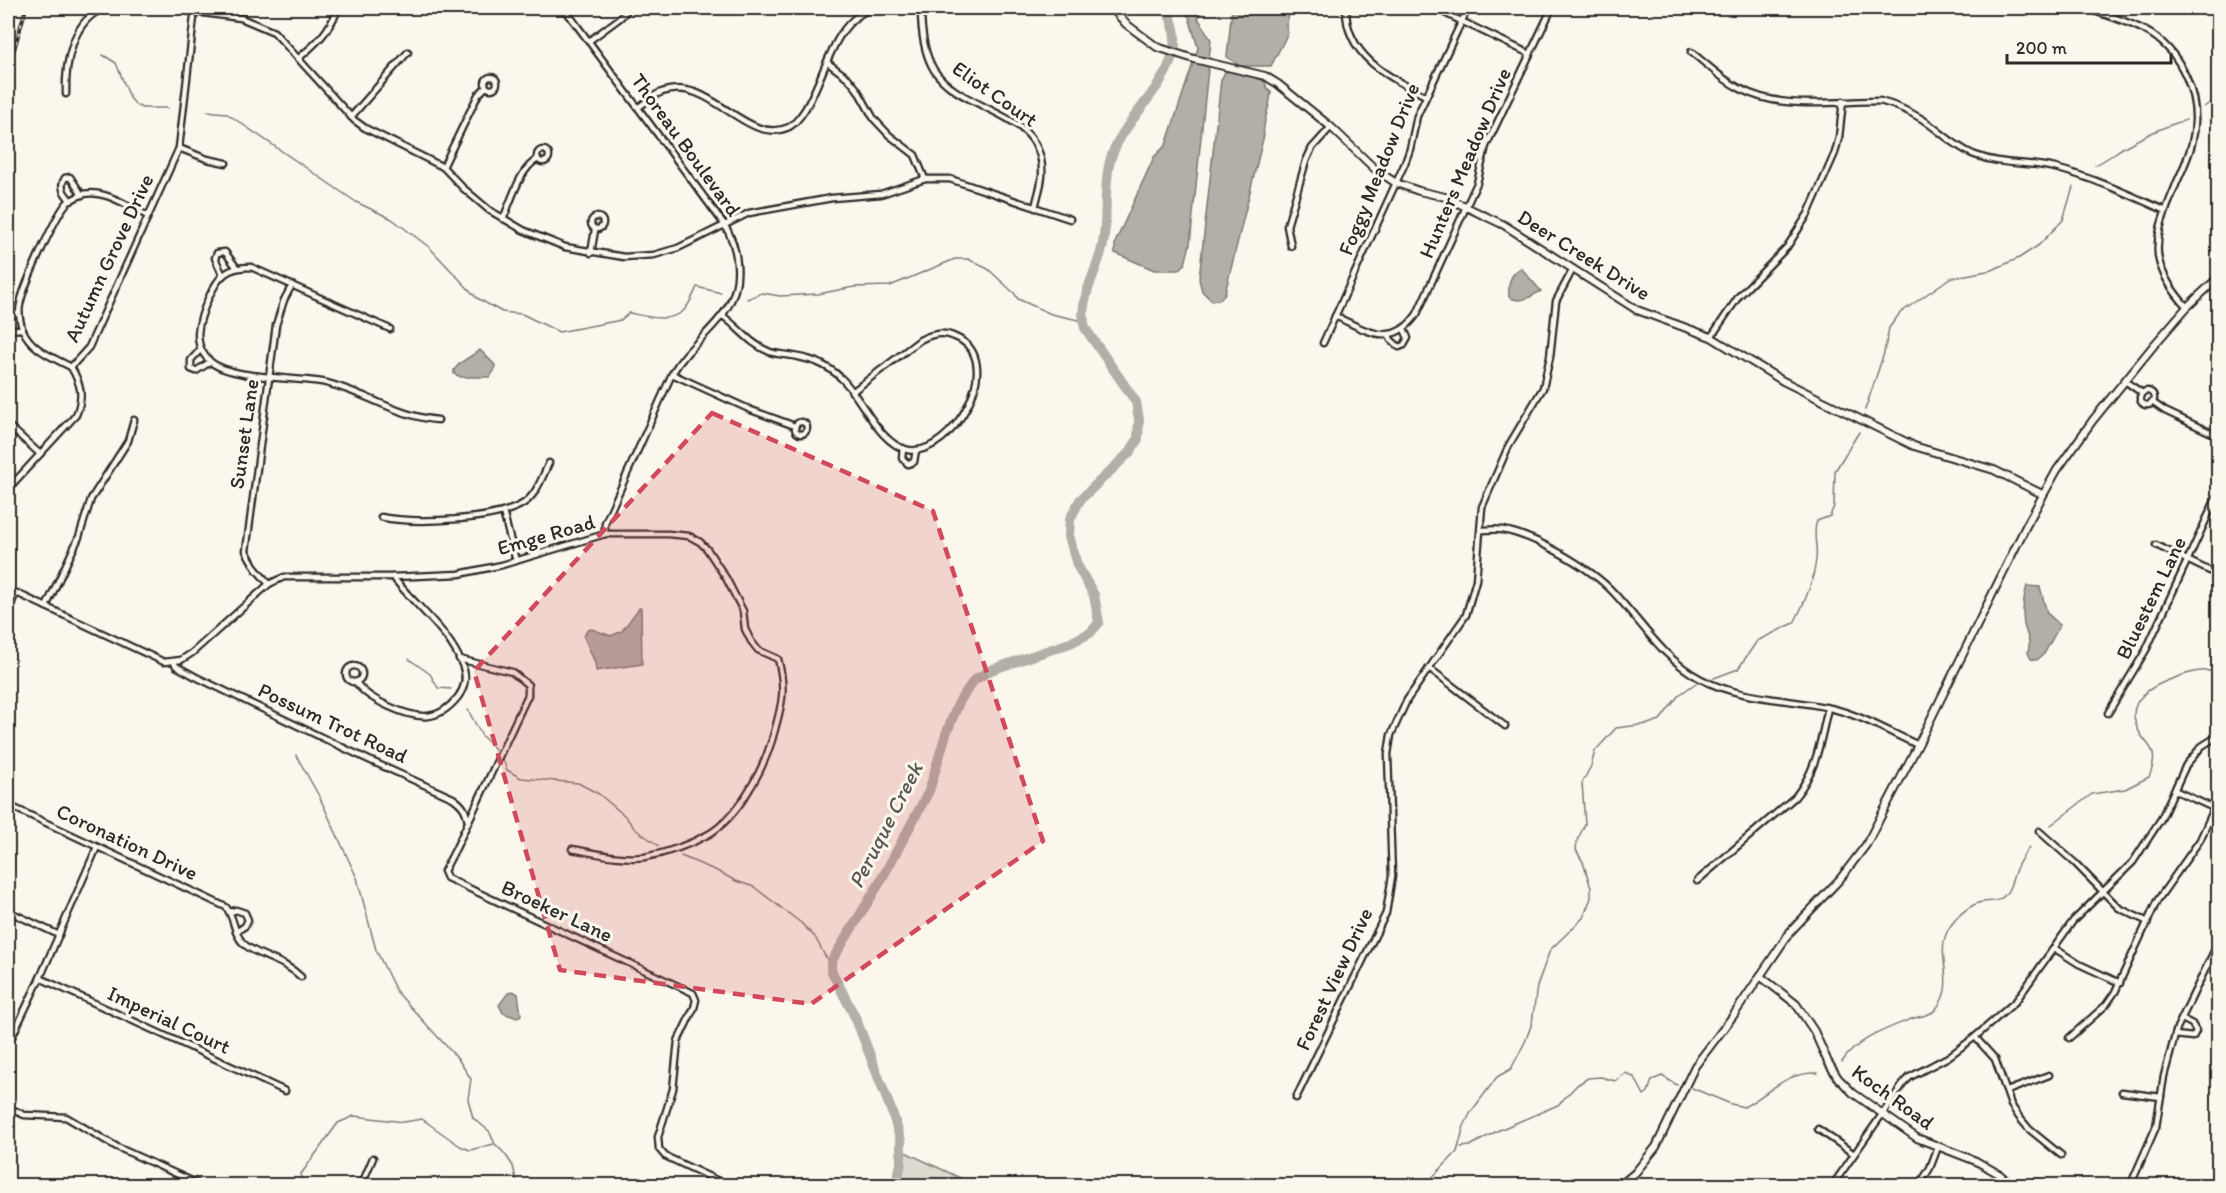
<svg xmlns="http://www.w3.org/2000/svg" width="2226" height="1193" font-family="Itim,sans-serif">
<rect width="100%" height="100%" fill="#fbf7ec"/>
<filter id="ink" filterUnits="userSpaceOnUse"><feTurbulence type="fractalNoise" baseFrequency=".0167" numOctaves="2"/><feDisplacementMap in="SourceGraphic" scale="12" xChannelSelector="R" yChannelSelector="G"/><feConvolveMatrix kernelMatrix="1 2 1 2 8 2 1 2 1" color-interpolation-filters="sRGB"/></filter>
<g filter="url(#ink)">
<polygon fill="#dddad0" stroke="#84827e" stroke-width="1.5" points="901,1150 975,1185 898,1185"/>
<g fill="#b1afa7" stroke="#7b7a75" stroke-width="1.5">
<polygon points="1179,8 1204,8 1198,18 1211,40 1190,244 1185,264 1179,270 1154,270 1115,253 1115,243 1154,157 1166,145 1198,48 1189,17"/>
<polygon points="1232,8 1291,8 1286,26 1288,33 1271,66 1240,66 1227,57"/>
<path d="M 1230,71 L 1258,77 L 1265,82 L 1267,89 L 1271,92 C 1271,105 1261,125 1264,135 L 1225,293 L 1221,299 L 1212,301 L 1202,291 L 1199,279 L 1221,80 L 1225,72 Z"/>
<path d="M 1521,268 L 1541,291 C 1530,297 1521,304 1509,297 C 1508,284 1509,275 1521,268 Z"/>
<polygon points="480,350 495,365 494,371 490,377 461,377 454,374 454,370 460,363"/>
<path d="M 2027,586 L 2040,587 L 2047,613 L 2060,625 L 2044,654 L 2037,660 L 2031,659 L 2028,653 C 2031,641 2027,636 2024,625 C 2022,611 2023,599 2027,586 Z"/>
<polygon points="639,608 641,608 642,664 596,671 595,663 584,637 587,630 592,629 611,636 622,631"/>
<polygon points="513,991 518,994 521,1015 517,1018 503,1013 499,1005 508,993"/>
</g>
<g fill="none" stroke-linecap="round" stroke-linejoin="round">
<g stroke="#7b7a75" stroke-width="1.5">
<polyline points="59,12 60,8"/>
<polyline points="103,55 116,63 130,98 136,105 142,108 168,108"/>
<polyline points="2204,107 2218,97"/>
<path d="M 207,111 L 226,113 L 356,202 L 392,219 L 429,247 L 477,298 L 502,312 L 522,314 L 559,332 L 621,320 L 629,313 C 645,316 668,323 682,312 C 689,307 693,295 697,287 L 721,293"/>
<path d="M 2095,165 C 2107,160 2114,153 2124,147 C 2144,136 2164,126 2186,120"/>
<polyline points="747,299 762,293 780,296 818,294 854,287 890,286 955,259 968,259 988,269 1014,293 1018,299 1051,314 1083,321"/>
<polyline points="1865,410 1884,353 1889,328 1900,313 1950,278 1992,270 2019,258 2039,245 2063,220 2073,187"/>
<polyline points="409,659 430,674 438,688 451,689"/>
<path d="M 1714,678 L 1738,669 L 1757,641 L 1794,623 C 1804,604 1814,580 1816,559 C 1818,546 1812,534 1817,521 L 1830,516 L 1834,506 L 1835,471 L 1859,432"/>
<polyline points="468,710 482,736 498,752"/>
<polyline points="296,755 319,796 357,878 376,950 396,991 458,1059 471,1079 468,1099 473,1118 489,1131 495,1144 505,1154 513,1166 516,1179 520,1186"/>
<polyline points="502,757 507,770 521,778 578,783 599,794 625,816 635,829 659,846"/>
<path d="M 2051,825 L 2092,794 L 2125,789 L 2149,777 C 2152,770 2155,762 2153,754 C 2152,747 2145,741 2141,735 C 2123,706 2143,690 2169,680 C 2186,674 2200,668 2218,672"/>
<polyline points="681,856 717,871 736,881 754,887 801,923 815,937 825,956 831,962"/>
<path d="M 1842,1062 C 1857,1039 1886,1029 1911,1019 C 1919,1016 1931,1016 1936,1009 C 1958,982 1934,956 1948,930 C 1955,918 1968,905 1982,902 C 1988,901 1996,902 2000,899 C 2011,893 2012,877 2017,867 C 2020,860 2025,853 2029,847"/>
<path d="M 1692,1088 L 1731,1104 L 1744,1107 C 1772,1092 1784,1072 1818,1073"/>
<polyline points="1461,1147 1470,1146 1497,1131 1558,1105 1577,1085 1588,1078 1601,1077 1615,1081 1626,1073 1635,1078 1644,1095 1648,1092 1652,1080 1662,1076 1677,1085"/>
<polyline points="301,1186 301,1174 338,1123 354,1116 404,1122 422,1119 460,1146 470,1150 494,1144"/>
<polyline points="1424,1186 1457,1152 1464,1126 1471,1112 1497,1077 1511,1069 1525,1042 1532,1023 1537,986 1550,950 1583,918 1591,898 1591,888 1583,862 1576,850 1577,841 1585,824 1582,783 1591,766 1595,751 1616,728 1648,724 1660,720 1679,695 1696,683"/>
</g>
<path stroke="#b1afa7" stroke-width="10" d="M 896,1186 L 901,1164 L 901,1141 L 893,1115 L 856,1019 L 831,970 L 831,962 L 879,884 L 929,791 L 946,734 L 959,702 L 974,680 L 991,670 L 1070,643 L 1090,633 L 1099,623 L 1094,595 L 1077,565 L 1069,536 L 1070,519 L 1080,500 L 1130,452 L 1138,439 L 1139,420 L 1136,402 L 1085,328 C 1077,300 1098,271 1103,244 C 1108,217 1103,188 1110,161 C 1123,110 1203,65 1165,8"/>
<g stroke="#2b2b2b" stroke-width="9">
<g id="street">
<polyline points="165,8 241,18 274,32 354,120 365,128 443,167 463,188 489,210 523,230 565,247 624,257 654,255 678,248 749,213 832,198 881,194 925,179 950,179 1070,219"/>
<path d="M 564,8 L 724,224 C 732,237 736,249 737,264 C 742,318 695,333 672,374 L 605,523 L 605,534"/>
<path d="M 921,8 C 921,28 923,52 934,70 C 963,114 1046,110 1042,176 C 1041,187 1037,197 1035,208"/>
<path d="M 1346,8 C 1345,55 1389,78 1426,96"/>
<polyline points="1434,8 1530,54"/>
<path d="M 2084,8 C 2104,14 2125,20 2144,30 C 2183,50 2203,101 2192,143 C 2189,156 2183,169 2177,182 C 2168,206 2153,234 2159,261 C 2164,279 2175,294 2187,307"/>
<polyline points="589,41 620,18 629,8"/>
<path d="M 1691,52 C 1707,64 1721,79 1739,88 C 1779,111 1835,101 1880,101 C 1895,105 1909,111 1922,119 C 1939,130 1955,147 1975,155 C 2004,166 2027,161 2055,168 C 2094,178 2130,195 2166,211"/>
<path d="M 299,58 C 320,40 327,33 339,8"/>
<polyline points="828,63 848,78 857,89 874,119 889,135 915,155 925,179"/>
<circle cx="491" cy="83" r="6"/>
<path d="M 66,94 C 65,64 72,18 106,8"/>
<path d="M 639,107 C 646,102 653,95 662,92 C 710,74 746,147 789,127 C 796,123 800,117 804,111 C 826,77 832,20 874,8"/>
<polyline points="351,117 408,52"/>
<polyline points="179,148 207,159 226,163"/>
<circle cx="543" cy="156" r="6"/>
<polyline points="443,167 478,95 486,87"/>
<path d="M 71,201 C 64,193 59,187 65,178 L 70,177 L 82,195"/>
<circle cx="597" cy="223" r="6"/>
<path d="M 503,219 C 512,200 519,169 538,159"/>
<polyline points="1291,246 1287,226 1306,161 1312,148 1331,127"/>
<polyline points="591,253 595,230"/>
<polyline points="223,276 215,258 217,253 225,252 237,268"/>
<path d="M 723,316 C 739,328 751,345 770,352 C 775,354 781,354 787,355 C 808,358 826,363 841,378 C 862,397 878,444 908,450 C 952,458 1009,359 955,337 C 943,331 931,334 920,340 L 852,392"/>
<path d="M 1335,316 C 1366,330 1392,350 1417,314 L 1477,183 L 1486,146 L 1552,8"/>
<polyline points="8,317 19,313"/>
<path d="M 390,329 L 251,267 C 225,267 218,277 208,299 C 199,320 190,345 211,362 C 231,379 294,377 322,382 C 362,390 397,417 438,420"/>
<polyline points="8,330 22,329"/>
<polyline points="1389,335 1391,340 1399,347 1404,345 1408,338 1404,329"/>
<polyline points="1711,337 1739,296 1787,247 1808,214 1835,153 1839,137 1843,101"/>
<polyline points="1323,343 1405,163 1410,149 1417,116 1468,8"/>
<polyline points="201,349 191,360 191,369 196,371 210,362"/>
<path d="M 71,367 C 52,357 30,349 22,328 C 20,321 18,313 20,305 C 22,289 57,212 68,202 C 72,199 79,196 84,194 C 105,189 131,208 148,216"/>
<polyline points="672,374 751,410 795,426"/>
<polyline points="2125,381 2142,393"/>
<circle cx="2147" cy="398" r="7"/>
<polyline points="2152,402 2165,411 2218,436"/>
<circle cx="801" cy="428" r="6"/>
<polyline points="8,425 40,454"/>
<polyline points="903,448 902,458 908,464 914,462 916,450"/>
<path d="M 8,489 L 76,415 C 84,396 81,384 71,367 L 89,347 L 179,148 L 195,8"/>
<polyline points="503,512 516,561"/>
<path d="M 381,517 C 412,524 497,521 524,503 C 537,494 542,477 549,463"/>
<path d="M 1481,530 C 1488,530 1496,529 1503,530 C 1536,536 1591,568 1614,593 C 1642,623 1663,659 1701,679 C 1741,700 1786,698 1830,708 C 1861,715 1889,732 1918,745"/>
<polyline points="2156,545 2218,575"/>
<polyline points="269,584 256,569 246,551 276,325 284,300 292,285"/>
<path d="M 8,589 L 164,662 L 181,660 L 192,653 L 269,584 L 284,577 L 393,577 L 459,574 L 502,565 L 605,534 L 668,534 L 689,536 L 700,542 L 707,549 L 726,578 L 743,611 L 745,629 L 751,641 L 758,650 L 778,659 C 787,693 781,707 772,740 C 763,770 738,817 709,834 C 691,844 666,853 645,857 C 621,860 595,853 572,849"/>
<polyline points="46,607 79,537 91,499 128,441 134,420"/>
<polyline points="8,611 16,593"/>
<polyline points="459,659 512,672 528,685 528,695 456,848 444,871 447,878 693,993 696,1000 694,1008 678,1041 673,1089 658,1137 659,1149 665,1156 729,1186"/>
<path d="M 174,662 L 176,666 L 196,677 L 369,760 L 453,798 C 463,805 466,810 468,822"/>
<circle cx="354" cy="674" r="8"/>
<polyline points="1429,668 1505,726"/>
<path d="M 356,682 C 366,699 408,718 428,716 C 440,715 450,707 458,697 C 464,689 467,678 463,667 C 451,632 415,606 393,577"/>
<polyline points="2108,713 2146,650 2218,494"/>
<polyline points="2218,736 2218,724"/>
<polyline points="2174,790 2218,810"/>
<path d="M 8,805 L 226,907 C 235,918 233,934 244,944 C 260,958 283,959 301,977"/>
<polyline points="2039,831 2075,863 2119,908 2148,922"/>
<path d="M 1697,881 L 1795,797 C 1817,770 1820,742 1828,708"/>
<polyline points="8,911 59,935"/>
<polyline points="230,912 236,910 245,913 248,920 245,926 236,932"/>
<polyline points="2054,948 2079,964 2120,983"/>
<polyline points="40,978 285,1091"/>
<polyline points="2175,1035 2193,1037 2196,1031 2192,1024 2182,1019"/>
<polyline points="1975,1037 1995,1059 2011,1105 2019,1117 2029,1129 2061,1155"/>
<polyline points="2069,1038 2106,1005 2115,992 2157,901 2200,840 2214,809"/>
<polyline points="8,1045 40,978 97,847"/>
<polyline points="2007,1091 2049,1075"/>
<polyline points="2122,1092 2161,1097"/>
<polyline points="1296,1098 1386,913 1392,876 1388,754 1391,735 1407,700 1466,615 1476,580 1482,507 1509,445 1543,388 1550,357 1556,301 1573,269"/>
<polyline points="8,1107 24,1115 66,1117 117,1147 203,1186"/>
<polyline points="1818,1129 1854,1154"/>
<polyline points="361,1186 373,1158"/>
<polyline points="1832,1186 1904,1083 1910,1077 1948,1057 1975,1037 2016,1001 2073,921 2133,862 2161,819 2186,765 2202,746 2218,736"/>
<polyline points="1919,1186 1930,1168 1938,1147"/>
<polyline points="2130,1186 2156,1127 2164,1076 2177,1028 2218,943"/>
</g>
</g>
<g stroke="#2b2b2b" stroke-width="10">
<g id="secondary">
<polyline points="1112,8 1126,24 1157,47 1194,59 1265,76 1278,84 1331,127 1376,170 1396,183 1419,191 1445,197 1504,225 1637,310 1711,337 1783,381 1914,446 1994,470 2042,494"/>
<polyline points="1760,976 1796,1004 1814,1031 1828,1062 1838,1078 1853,1093 1917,1138 1976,1161 1999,1174 2013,1186"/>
<polyline points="1619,1186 1635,1173 1656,1147 1695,1066 1733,1016 1790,932 1840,879 1866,845 1918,745 2026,526 2057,470 2093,420 2154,345 2187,307 2218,278"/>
</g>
</g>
<use href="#street" stroke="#fbf7ec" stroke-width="4.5"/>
<use href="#secondary" stroke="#fbf7ec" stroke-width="6"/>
<g stroke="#2b2b2b" stroke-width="4">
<polyline id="rail" points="8,70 26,8"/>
</g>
<use href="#rail" stroke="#fbf7ec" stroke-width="1.5" stroke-dasharray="4.5" stroke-linecap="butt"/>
</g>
</g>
<path fill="#d1495b" fill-opacity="0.2" stroke="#d1495b" stroke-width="4.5" stroke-dasharray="12 8" stroke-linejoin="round" d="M 712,413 L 933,511 L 1043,841 L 811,1004 L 560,970 L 474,671 Z"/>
<g text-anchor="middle" stroke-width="6" stroke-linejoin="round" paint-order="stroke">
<g font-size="21" fill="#2b2b2b" stroke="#fbf7ec">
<text transform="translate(995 94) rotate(35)" y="7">Eliot Court</text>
<text transform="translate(686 145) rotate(54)" y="7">Thoreau Boulevard</text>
<text transform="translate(1465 163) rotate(-67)" y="7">Hunters Meadow Drive</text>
<text transform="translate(1379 169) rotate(-68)" y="7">Foggy Meadow Drive</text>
<text transform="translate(1584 255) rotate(32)" y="7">Deer Creek Drive</text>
<text transform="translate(109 258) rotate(-65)" y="7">Autumn Grove Drive</text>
<text transform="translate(244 434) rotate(-82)" y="7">Sunset Lane</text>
<text transform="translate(546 535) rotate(-16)" y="7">Emge Road</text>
<text transform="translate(2151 598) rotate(-64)" y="7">Bluestem Lane</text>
<text transform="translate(333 723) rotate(25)" y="7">Possum Trot Road</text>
<text transform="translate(127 842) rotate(25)" y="7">Coronation Drive</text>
<text transform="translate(557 911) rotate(25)" y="7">Broeker Lane</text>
<text transform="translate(1334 979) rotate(-65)" y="7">Forest View Drive</text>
<text transform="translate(169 1020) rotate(25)" y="7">Imperial Court</text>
<text transform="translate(1893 1097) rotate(36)" y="7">Koch Road</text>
</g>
<g font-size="22" font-style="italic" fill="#5a5956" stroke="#fbf7ec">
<text transform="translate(885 825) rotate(-63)" y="8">Peruque Creek</text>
</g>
</g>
<rect width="2226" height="1193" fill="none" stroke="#fbf7ec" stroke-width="30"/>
<rect x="15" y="15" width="2196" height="1163" fill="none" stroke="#2b2b2b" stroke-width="2" filter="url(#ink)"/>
<path d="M2007 54v9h164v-9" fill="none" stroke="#2b2b2b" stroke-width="3"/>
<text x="2016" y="54" font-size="18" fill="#2b2b2b" stroke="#fbf7ec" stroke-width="4.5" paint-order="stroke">200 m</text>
</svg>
